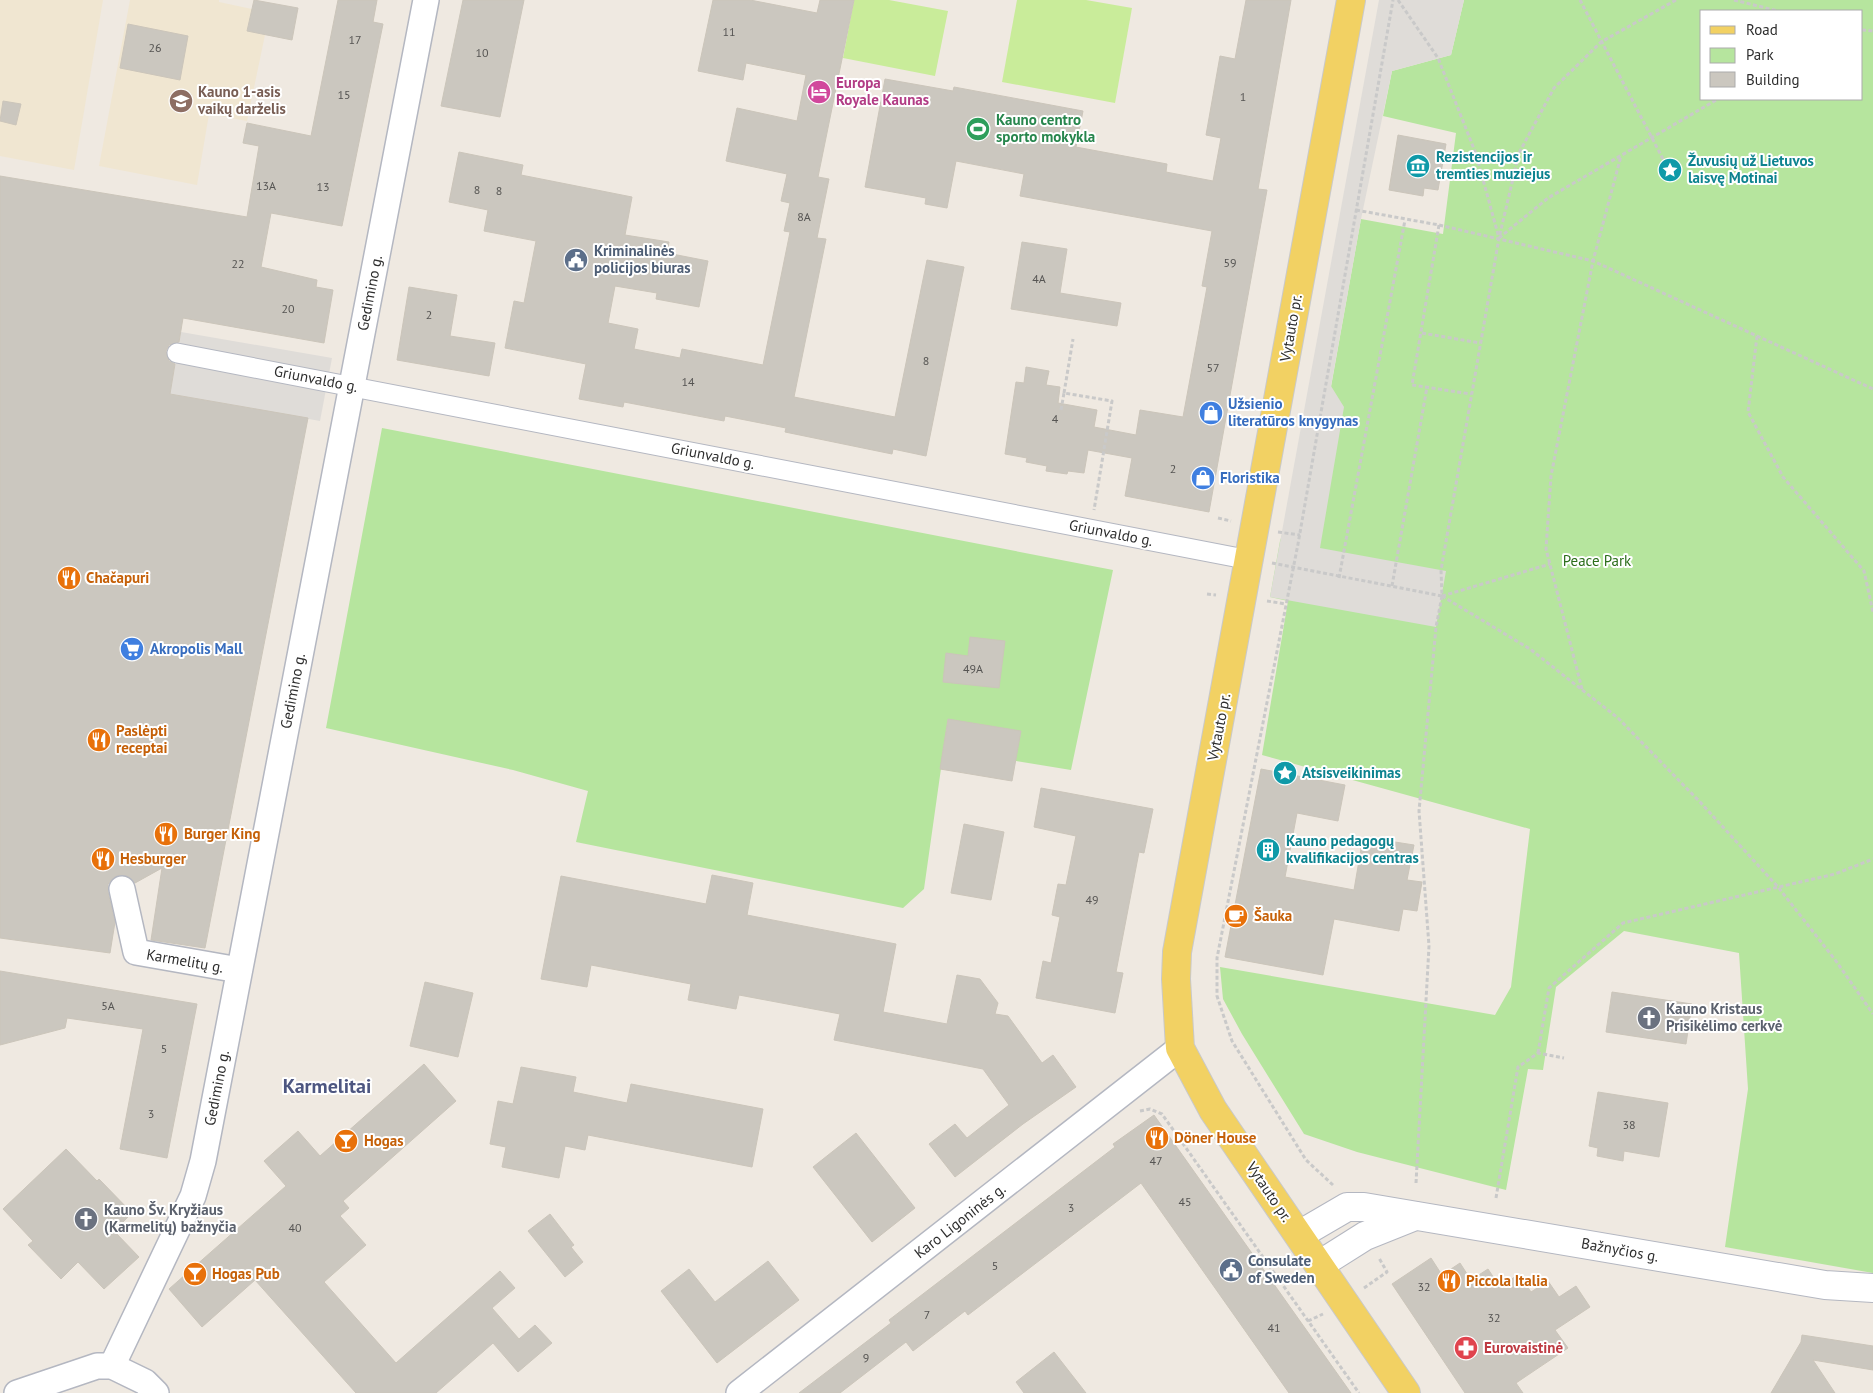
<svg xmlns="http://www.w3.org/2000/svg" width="1873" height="1393" font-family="'PT Sans',sans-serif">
<rect width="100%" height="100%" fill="#efe9e1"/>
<g fill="#f0e6d1">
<polygon points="0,0 103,0 74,170 0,156"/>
<polygon points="130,0 219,0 219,2 252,9 248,31 265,35 247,121 209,114 197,185 99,166"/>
</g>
<g fill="#b6e59e" fill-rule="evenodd">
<path d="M 1464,0 L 1873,0 L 1873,1273 L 1725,1247 L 1748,1089 L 1739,953 L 1624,931 L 1556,987 L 1543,1070 L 1528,1069 L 1506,1190 L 1357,1152 L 1304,1134 L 1242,1034 L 1223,999 L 1220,967 L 1495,1015 L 1511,987 L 1530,829 L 1262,755 L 1288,601 L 1270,597 L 1280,541 L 1331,387 L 1361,219 L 1443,234 L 1456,133 L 1383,116 L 1392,71 L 1451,55 ZM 1702,11 L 1862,11 L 1862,99 L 1702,99 Z"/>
<polygon points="382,428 1113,570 1071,770 1016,761 948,719 924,889 903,908 576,842 588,791 513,770 326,728"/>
</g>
<g fill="#c9ec9a">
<polygon points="854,0 889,0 948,11 935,76 843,58"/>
<polygon points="1017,0 1086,0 1132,8 1115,103 1002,82"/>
</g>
<g fill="#dfdcd8">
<polygon points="1379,0 1464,0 1451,55 1392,71 1361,219 1331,386 1344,407 1320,548 1446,571 1436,627 1270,597"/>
<polygon points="181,332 332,358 320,421 170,394"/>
</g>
<g fill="#cbc7bf" stroke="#cbc5ba">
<polygon points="254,0 298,8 292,40 247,31"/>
<polygon points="338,0 377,0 373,22 383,24 342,226 271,213 261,267 317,280 316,287 333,290 324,343 183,318 179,342 169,345 166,351 169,361 175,364 170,394 308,418 205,948 151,940 162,868 135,883 127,876 119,875 113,878 108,884 108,892 115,922 110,953 0,938 0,176 247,217 259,146 243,143 247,123 311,136"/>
<polygon points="463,0 524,0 500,117 441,106"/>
<polygon points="713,0 750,0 817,13 820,0 854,0 818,177 829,179 817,238 826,239 794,397 895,417 927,260 964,267 926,456 893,449 892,454 785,432 786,428 725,416 724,421 624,402 623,407 579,399 586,364 505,348 514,301 524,303 536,241 484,231 488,210 449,202 459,152 523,165 521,175 632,197 625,235 669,242 667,253 708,261 699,307 656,299 657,293 615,286 608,323 638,329 634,349 680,358 682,349 763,365 790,232 784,231 790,203 781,201 787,174 726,161 737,108 797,121 806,75 746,63 743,80 698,71"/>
<polygon points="1246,0 1291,0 1258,189 1267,190 1209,512 1125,496 1132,458 1088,450 1084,473 1068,471 1067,474 1046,471 1047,466 1026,462 1027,458 1005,454 1016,382 1024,383 1026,367 1049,371 1046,385 1060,387 1058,403 1097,410 1094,427 1136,435 1140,410 1183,417 1207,287 1202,286 1212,231 1020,196 1024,174 956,161 947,208 925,204 926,198 865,187 885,79 953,91 954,87 1083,111 1076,147 1167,164 1166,172 1213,181 1221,138 1206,135 1220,56 1235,59"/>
<polygon points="128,24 188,36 180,80 120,68"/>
<polygon points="3,101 21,104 16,125 0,121"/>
<polygon points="1398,135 1446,144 1438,190 1424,188 1423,196 1389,190"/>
<polygon points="1022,242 1067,249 1060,293 1121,303 1117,326 1011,309"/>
<polygon points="409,287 457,295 450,336 495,343 489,376 397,360"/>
<polygon points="970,637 1005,641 999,688 943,682 946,653 968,656"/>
<polygon points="948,719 1021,731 1012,781 940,769"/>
<polygon points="1261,769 1345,785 1338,821 1297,813 1285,877 1354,890 1363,837 1414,845 1407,880 1422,882 1417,911 1403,909 1399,931 1334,919 1323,975 1225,957"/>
<polygon points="1041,788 1153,809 1144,853 1139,852 1116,972 1123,973 1115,1013 1036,998 1043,961 1051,963 1060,917 1052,915 1058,884 1066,885 1076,836 1034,827"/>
<polygon points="964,824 1004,832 991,900 951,893"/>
<polygon points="712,875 753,883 747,915 896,944 883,1012 947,1024 957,975 980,979 998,1003 995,1014 1008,1016 1042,1063 1053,1055 1076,1087 1023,1124 955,1177 929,1144 955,1124 967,1138 1009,1105 983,1069 834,1040 840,1014 739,995 736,1009 688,1000 691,984 591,965 587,987 541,979 561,876 706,904"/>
<polygon points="0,971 197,1004 167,1158 120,1149 143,1029 67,1018 65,1028 0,1045"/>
<polygon points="425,982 473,993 458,1057 410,1046"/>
<polygon points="1612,992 1692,1004 1686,1044 1606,1032"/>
<polygon points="424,1064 456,1101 343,1201 349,1208 340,1216 366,1245 324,1282 396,1363 500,1271 515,1288 492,1308 519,1339 535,1325 552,1343 518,1372 493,1343 436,1393 356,1393 255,1280 202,1327 169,1289 286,1186 264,1161 298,1131 320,1156"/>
<polygon points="521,1067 576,1077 573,1092 627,1103 631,1084 763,1109 752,1167 588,1135 585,1150 565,1146 559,1178 502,1167 506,1147 490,1144 498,1101 513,1104"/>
<polygon points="1598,1092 1668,1103 1659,1157 1624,1151 1623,1161 1597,1156 1598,1148 1589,1146"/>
<polygon points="1154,1115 1351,1393 1289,1393 1141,1183 968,1315 965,1311 913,1351 906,1342 840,1393 799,1393 891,1323 889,1320 1115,1147 1113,1144"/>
<polygon points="856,1133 915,1208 872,1242 813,1167"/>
<polygon points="66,1149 97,1181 99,1179 132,1213 114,1231 139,1257 104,1289 78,1262 61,1279 28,1245 33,1241 3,1209"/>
<polygon points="550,1214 574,1245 571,1247 583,1262 565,1277 528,1231"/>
<polygon points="1431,1258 1442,1275 1460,1263 1471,1280 1488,1269 1500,1287 1519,1274 1531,1292 1548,1281 1559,1297 1576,1286 1590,1307 1555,1330 1568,1348 1516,1383 1523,1393 1465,1393 1392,1284"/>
<polygon points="768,1261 799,1300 717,1363 661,1291 689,1269 715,1302"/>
<polygon points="1802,1335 1873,1346 1873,1370 1813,1360 1835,1393 1771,1393 1801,1342"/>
<polygon points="1054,1352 1086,1393 1024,1393 1016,1382"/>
</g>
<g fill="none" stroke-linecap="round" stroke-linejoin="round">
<g stroke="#b4b7c1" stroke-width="21">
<polyline id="pedestrian" points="177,353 1250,560"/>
</g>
<g stroke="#b4b7c1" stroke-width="28">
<g id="minor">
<polyline points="122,889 136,952 239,970"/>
<polyline points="112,1366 193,1196 203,1161 426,0"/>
<polyline points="17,1393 97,1366 112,1366 145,1382 156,1393"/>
<polyline points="739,1393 1180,1048"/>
</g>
</g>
<g stroke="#b4b7c1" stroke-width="30">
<g id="tertiary">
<polyline points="1299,1235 1347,1207 1364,1207 1825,1285 1873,1288"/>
<polyline points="1319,1265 1365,1236 1415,1216"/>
</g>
</g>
<g stroke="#c9c9c9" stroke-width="30">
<polyline id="primary" points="1351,0 1177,952 1176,979 1180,1048 1213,1110 1406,1393"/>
</g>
<g stroke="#c9c9c9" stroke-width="3" stroke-dasharray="4 2.5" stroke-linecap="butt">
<polyline points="1398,0 1438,58 1476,154 1499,238"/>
<polyline points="1580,0 1664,161"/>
<polyline points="1734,0 1778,11"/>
<polyline points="1862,30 1873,31"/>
<polyline points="1356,210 1439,225 1593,261 1873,389"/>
<polyline points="1439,225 1412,385 1471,394"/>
<polyline points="1499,238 1548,198 1718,99"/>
<polyline points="1422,333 1480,343"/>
<polyline points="1757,336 1748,412 1783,477 1864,571 1873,612"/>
<polyline points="1064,393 1073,339"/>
<polyline points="1061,410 1064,393 1112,401 1094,510"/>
<polyline points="1218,518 1231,521"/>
<polyline points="1278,532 1300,535"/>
<polyline points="1272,563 1442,596 1441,570 1499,238 1519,153 1554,88 1601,42 1676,0"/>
<polyline points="1339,578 1405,220"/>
<polyline points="1392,586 1427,387"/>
<polyline points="1207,594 1216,595"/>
<polyline points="1442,596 1530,649 1618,718 1700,802 1778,887 1836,961 1873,1014"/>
<polyline points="1442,596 1550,564"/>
<polyline points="1267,601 1286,604"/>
<polyline points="1582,689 1546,549 1551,476 1593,261 1621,156"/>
<polyline points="1538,1053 1549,988 1623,923 1835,874 1873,859"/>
<polyline points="1140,1111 1150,1109 1162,1114 1359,1393"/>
<polyline points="1416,1183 1429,946 1419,811 1436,627 1442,596"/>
<polyline points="1333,1185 1306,1160 1232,1041 1217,996 1217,958 1298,544 1393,0"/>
<polyline points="1496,1198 1518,1067 1538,1053 1564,1058"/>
<polyline points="1364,1288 1387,1272 1379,1258"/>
<polyline points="1308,1321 1323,1314"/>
</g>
<use href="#pedestrian" stroke="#fff" stroke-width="19"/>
<use href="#minor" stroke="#fff" stroke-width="25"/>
<use href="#tertiary" stroke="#fff" stroke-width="28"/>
<use href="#primary" stroke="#f2d163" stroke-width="28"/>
</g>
<defs>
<g id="hotel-disc" transform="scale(1.25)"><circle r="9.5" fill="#d1479c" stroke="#fff"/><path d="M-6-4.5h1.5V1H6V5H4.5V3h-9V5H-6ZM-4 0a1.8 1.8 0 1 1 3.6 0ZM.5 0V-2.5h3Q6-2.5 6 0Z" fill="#fff"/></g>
<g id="school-disc" transform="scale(1.25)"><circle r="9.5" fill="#8d6e63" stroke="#fff"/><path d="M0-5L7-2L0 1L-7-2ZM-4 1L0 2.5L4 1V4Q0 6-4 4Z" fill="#fff"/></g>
<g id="stadium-disc" transform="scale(1.25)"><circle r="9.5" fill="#2e9e5b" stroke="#fff"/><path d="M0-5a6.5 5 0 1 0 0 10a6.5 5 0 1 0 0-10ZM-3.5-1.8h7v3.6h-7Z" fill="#fff"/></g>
<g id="museum-disc" transform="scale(1.25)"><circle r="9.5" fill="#0f9aa8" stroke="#fff"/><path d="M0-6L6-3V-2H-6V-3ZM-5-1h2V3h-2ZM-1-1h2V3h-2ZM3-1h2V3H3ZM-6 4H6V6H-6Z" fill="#fff"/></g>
<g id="sight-disc" transform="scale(1.25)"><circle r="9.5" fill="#0f9aa8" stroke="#fff"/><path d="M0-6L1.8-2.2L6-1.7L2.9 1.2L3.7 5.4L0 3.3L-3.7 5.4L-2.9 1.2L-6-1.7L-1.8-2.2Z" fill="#fff"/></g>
<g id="civic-disc" transform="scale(1.25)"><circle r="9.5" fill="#5c6f8a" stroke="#fff"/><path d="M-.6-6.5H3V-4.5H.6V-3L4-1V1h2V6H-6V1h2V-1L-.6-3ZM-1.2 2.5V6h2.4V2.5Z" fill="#fff"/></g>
<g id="shop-disc" transform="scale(1.25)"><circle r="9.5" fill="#3f7fe0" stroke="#fff"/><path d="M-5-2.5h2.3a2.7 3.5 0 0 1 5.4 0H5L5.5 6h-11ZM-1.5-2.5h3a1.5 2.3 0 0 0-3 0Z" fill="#fff"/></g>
<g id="restaurant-disc" transform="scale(1.25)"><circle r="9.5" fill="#e8710a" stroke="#fff"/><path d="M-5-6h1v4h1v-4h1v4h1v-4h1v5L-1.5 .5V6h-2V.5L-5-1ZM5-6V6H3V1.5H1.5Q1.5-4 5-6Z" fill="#fff"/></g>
<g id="supermarket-disc" transform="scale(1.25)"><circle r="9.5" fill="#3f7fe0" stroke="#fff"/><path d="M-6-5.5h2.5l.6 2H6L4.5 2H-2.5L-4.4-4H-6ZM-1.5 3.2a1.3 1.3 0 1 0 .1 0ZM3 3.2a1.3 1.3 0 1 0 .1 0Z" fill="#fff"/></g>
<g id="building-disc" transform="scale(1.25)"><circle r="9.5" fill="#0f9aa8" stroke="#fff"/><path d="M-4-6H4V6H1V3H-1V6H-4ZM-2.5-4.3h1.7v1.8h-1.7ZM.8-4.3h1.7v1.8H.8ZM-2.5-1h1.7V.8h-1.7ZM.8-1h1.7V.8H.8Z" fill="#fff"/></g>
<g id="cafe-disc" transform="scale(1.25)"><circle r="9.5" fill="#e8710a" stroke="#fff"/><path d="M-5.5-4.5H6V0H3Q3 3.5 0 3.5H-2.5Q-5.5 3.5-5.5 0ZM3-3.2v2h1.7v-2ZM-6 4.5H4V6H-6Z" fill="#fff"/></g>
<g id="church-disc" transform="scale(1.25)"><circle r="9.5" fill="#6b7280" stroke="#fff"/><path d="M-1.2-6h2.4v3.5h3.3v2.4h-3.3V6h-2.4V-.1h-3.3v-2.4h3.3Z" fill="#fff"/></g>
<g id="bar-disc" transform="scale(1.25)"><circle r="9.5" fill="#e8710a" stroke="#fff"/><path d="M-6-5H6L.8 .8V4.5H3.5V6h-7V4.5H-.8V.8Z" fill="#fff"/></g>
<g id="pharmacy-disc" transform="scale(1.25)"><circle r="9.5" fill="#e0444e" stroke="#fff"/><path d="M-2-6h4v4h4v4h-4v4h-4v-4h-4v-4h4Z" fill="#fff"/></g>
</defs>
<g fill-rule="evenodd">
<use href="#hotel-disc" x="819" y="92"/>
<use href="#school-disc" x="181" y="101"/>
<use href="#stadium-disc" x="978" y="129"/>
<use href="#museum-disc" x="1418" y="166"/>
<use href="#sight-disc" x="1670" y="170"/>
<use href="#civic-disc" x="576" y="260"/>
<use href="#shop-disc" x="1211" y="413"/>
<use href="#shop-disc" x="1203" y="478"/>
<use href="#restaurant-disc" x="69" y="578"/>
<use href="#supermarket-disc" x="132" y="649"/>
<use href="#restaurant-disc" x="99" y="740"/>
<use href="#sight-disc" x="1285" y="773"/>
<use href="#restaurant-disc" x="166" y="834"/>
<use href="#building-disc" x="1268" y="850"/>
<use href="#restaurant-disc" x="103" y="859"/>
<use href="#cafe-disc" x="1236" y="916"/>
<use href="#church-disc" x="1649" y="1018"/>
<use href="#restaurant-disc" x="1157" y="1138"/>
<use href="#bar-disc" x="346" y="1141"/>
<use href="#church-disc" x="86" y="1219"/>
<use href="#civic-disc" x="1231" y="1270"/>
<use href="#bar-disc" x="195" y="1274"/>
<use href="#restaurant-disc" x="1449" y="1281"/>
<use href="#pharmacy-disc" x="1466" y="1348"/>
</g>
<g text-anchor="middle" stroke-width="4" stroke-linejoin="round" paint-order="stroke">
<g font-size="12" fill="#555452">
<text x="729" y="36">11</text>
<text x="355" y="44">17</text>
<text x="155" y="52">26</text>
<text x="482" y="57">10</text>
<text x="344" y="99">15</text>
<text x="1243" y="101">1</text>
<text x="266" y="190">13A</text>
<text x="323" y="191">13</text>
<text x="477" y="194">8</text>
<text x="499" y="195">8</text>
<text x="804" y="221">8A</text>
<text x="1230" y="267">59</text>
<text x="238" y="268">22</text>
<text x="1039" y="283">4A</text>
<text x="288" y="313">20</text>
<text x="429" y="319">2</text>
<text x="926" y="365">8</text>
<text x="1213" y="372">57</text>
<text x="688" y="386">14</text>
<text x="1055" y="423">4</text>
<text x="1173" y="473">2</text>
<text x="973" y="673">49A</text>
<text x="1092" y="904">49</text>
<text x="108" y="1010">5A</text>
<text x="164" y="1053">5</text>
<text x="151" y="1118">3</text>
<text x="1629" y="1129">38</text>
<text x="1156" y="1165">47</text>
<text x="1185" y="1206">45</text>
<text x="1071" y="1212">3</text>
<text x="295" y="1232">40</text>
<text x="995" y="1270">5</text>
<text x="1424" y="1291">32</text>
<text x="927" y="1319">7</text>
<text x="1494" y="1322">32</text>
<text x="1274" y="1332">41</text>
<text x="866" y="1362">9</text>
</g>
<g font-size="15" font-weight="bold" fill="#b23c85" stroke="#fff" text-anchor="start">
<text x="836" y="88">Europa<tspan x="836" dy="17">Royale Kaunas</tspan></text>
</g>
<g font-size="15" font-weight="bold" fill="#785e54" stroke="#fff" text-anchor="start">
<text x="198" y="97">Kauno 1-asis<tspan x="198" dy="17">vaikų darželis</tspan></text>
</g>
<g font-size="15" font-weight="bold" fill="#27864d" stroke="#fff" text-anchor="start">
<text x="996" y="125">Kauno centro<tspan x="996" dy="17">sporto mokykla</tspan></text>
</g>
<g font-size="15" font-weight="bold" fill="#0d838f" stroke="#fff" text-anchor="start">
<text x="1436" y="162">Rezistencijos ir<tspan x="1436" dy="17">tremties muziejus</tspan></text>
<text x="1688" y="166">Žuvusių už Lietuvos<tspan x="1688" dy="17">laisvę Motinai</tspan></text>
<text x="1302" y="778">Atsisveikinimas</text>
<text x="1286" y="846">Kauno pedagogų<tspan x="1286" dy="17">kvalifikacijos centras</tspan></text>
</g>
<g font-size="15" font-weight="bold" fill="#4e5e75" stroke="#fff" text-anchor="start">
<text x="594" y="256">Kriminalinės<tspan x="594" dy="17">policijos biuras</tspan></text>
<text x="1248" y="1266">Consulate<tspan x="1248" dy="17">of Sweden</tspan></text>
</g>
<g font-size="15" fill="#2e2e2e" stroke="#fff">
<text transform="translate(370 293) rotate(-79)" y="5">Gedimino g.</text>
<text transform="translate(1291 328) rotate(-80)" y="5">Vytauto pr.</text>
<text transform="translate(316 379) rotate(11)" y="5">Griunvaldo g.</text>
<text transform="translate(713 456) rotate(11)" y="5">Griunvaldo g.</text>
<text transform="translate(1111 533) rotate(11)" y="5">Griunvaldo g.</text>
<text transform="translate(293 691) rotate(-79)" y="5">Gedimino g.</text>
<text transform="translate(1219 727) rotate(-79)" y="5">Vytauto pr.</text>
<text transform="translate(185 961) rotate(10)" y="5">Karmelitų g.</text>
<text transform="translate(217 1088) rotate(-79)" y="5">Gedimino g.</text>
<text transform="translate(1269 1192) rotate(56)" y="5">Vytauto pr.</text>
<text transform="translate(960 1221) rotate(-38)" y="5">Karo Ligoninės g.</text>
<text transform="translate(1620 1250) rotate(10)" y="5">Bažnyčios g.</text>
</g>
<g font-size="15" font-weight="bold" fill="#366cbe" stroke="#fff" text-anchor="start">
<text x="1228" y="409">Užsienio<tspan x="1228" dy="17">literatūros knygynas</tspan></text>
<text x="1220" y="483">Floristika</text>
<text x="150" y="654">Akropolis Mall</text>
</g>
<g font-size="15" fill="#2c6e1b" stroke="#fff">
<text x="1597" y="566">Peace Park</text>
</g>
<g font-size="15" font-weight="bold" fill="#c56008" stroke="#fff" text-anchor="start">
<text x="86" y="583">Chačapuri</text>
<text x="116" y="736">Paslėpti<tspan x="116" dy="17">receptai</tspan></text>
<text x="184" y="839">Burger King</text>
<text x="120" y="864">Hesburger</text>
<text x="1254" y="921">Šauka</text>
<text x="1174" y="1143">Döner House</text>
<text x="364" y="1146">Hogas</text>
<text x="212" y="1279">Hogas Pub</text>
<text x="1466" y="1286">Piccola Italia</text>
</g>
<g font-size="15" font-weight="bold" fill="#5b616d" stroke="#fff" text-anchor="start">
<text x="1666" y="1014">Kauno Kristaus<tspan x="1666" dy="17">Prisikėlimo cerkvė</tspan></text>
<text x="104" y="1215">Kauno Šv. Kryžiaus<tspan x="104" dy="17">(Karmelitų) bažnyčia</tspan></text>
</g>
<g font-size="15" font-weight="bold" fill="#be3a42" stroke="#fff" text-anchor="start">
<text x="1484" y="1353">Eurovaistinė</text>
</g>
<g font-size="20" font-weight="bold" fill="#4d5680" stroke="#fff">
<text x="327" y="1093">Karmelitai</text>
</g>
</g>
<rect x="1700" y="10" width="162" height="90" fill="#ffffff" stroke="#ababab"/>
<rect x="1710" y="26" width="25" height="8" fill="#f2d163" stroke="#ababab"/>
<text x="1746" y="35" font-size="15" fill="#2e2e2e">Road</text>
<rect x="1710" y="48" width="25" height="15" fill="#b6e59e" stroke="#ababab"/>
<text x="1746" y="60" font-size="15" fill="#2e2e2e">Park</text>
<rect x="1710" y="72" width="25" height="15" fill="#cbc7bf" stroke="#ababab"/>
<text x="1746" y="85" font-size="15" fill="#2e2e2e">Building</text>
</svg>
